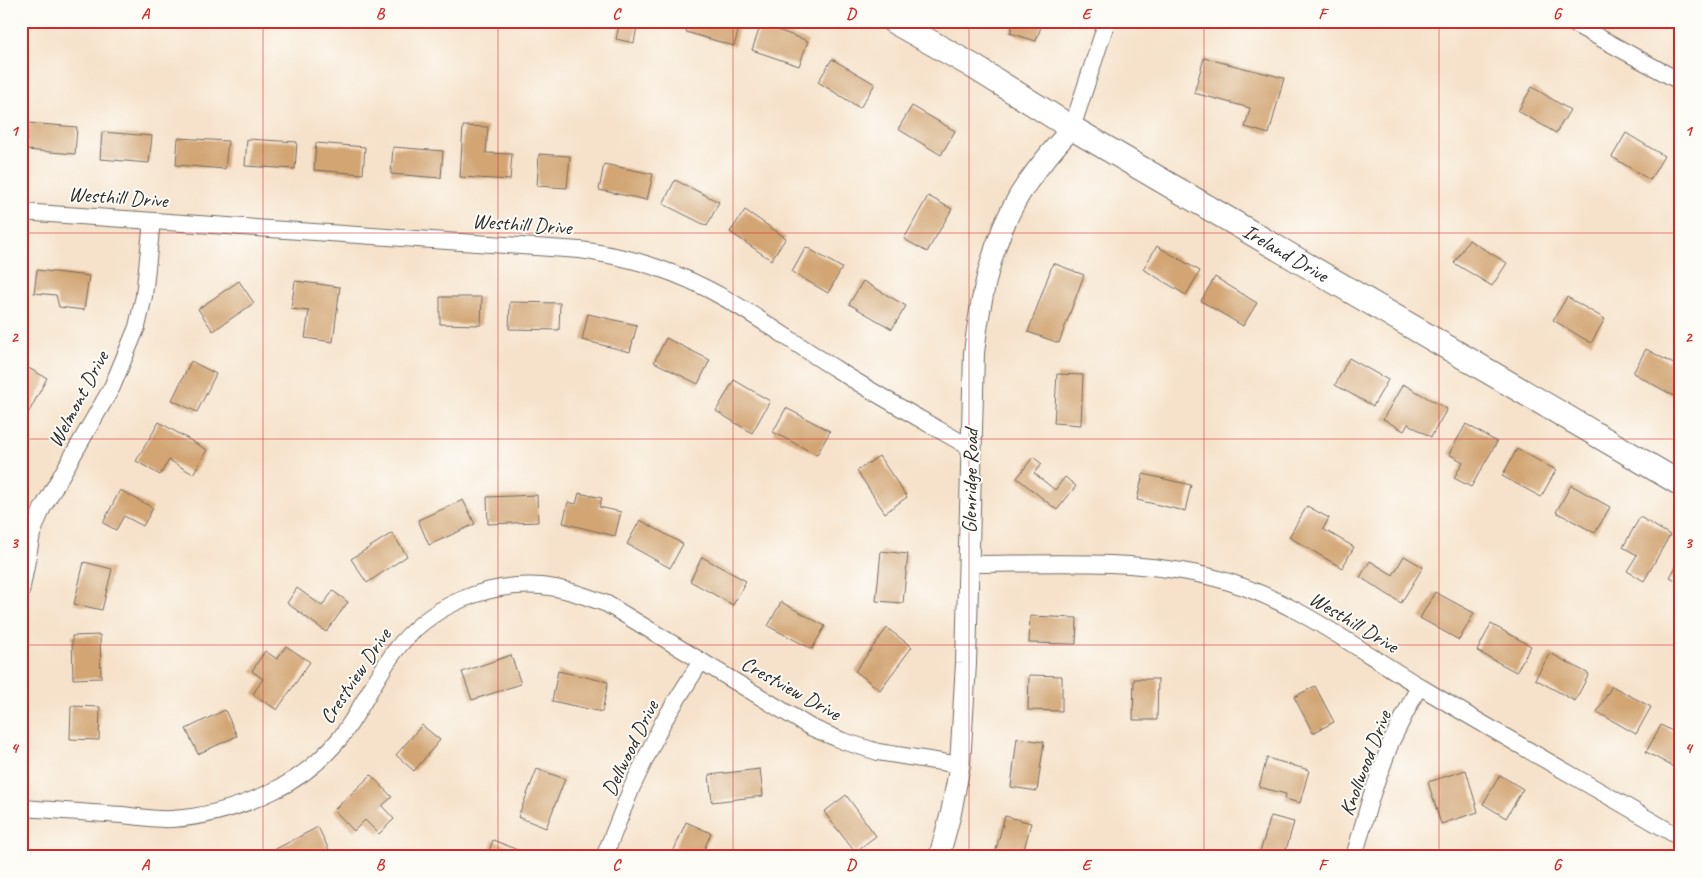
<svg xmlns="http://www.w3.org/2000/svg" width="1702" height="878" font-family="Caveat,sans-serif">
<rect width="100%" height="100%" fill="#fdfcf7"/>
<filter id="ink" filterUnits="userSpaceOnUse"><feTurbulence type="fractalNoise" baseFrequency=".02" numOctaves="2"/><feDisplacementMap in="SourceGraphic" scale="10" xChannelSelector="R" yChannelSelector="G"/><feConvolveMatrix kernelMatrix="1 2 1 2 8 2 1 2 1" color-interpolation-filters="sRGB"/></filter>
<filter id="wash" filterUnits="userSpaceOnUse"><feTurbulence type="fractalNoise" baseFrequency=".0096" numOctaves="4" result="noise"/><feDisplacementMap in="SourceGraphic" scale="20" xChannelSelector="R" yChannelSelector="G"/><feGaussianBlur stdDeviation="1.12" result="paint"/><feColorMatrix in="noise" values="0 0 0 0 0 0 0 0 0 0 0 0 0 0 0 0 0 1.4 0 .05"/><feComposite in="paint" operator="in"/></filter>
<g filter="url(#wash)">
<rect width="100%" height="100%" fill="#f6e2ca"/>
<g id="blocks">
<g fill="#d2a573">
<polygon points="620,21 638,21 634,43 616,39"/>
<polygon points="641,21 663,21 662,26"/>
<polygon points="689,21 741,21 734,46 686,32"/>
<polygon points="1014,21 1043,21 1036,41 1010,33"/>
<polygon points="761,24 808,41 799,66 752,50"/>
<polygon points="1204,58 1284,78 1269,134 1245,127 1250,108 1194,93"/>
<polygon points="832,59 875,84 860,108 818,82"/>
<polygon points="1532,87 1570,110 1556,133 1518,111"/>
<polygon points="912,106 955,131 941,155 898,129"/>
<polygon points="28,123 77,127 75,154 26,150"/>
<polygon points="463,126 488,127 486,153 512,154 510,180 460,177"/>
<polygon points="102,132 152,136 149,163 100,159"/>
<polygon points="1626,133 1664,156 1650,180 1612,157"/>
<polygon points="178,138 228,141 225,169 176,165"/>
<polygon points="247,139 297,142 295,169 245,166"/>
<polygon points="316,143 365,147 363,174 314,170"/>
<polygon points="393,147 443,151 441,178 391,174"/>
<polygon points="539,154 570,156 567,188 537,186"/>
<polygon points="604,164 653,174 647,200 599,190"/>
<polygon points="675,180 719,202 707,226 663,204"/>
<polygon points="928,196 952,209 927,252 904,239"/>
<polygon points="745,210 786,238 771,260 730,232"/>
<polygon points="1469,240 1507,263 1492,286 1454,263"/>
<polygon points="1157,246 1200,271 1186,295 1143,269"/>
<polygon points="806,247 842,268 828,293 792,272"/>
<polygon points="1053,263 1084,275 1059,343 1028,332"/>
<polygon points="37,270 89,276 84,310 59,307 56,295 34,293"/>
<polygon points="1215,277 1257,303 1243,326 1201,301"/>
<polygon points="239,281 254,303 213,331 198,309"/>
<polygon points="295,281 340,287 333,342 305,338 309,311 291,309"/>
<polygon points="863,281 906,306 892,329 849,304"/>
<polygon points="440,297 482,297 481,325 440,324"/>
<polygon points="1567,297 1605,319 1591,343 1553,320"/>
<polygon points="510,302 560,303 559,330 509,329"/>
<polygon points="588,314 637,325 630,352 582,340"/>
<polygon points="666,338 710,360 698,384 654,362"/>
<polygon points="1646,349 1681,368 1681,400 1633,373"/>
<polygon points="1349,358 1388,380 1373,406 1335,385"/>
<polygon points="191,361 216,374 197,412 172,400"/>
<polygon points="21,364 47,378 23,423 21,422"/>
<polygon points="1057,374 1083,375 1081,425 1054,423"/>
<polygon points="734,380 770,401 752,433 716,411"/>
<polygon points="1403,384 1447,409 1431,437 1408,424 1404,431 1383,419"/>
<polygon points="786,408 830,431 817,455 773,432"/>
<polygon points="159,422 207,450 193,474 169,460 160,475 136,461"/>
<polygon points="1466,424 1497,442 1471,487 1454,478 1463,462 1449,454"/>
<polygon points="1517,449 1556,470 1541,497 1502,476"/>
<polygon points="879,456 907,497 885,513 857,471"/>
<polygon points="1033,457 1042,464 1034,473 1055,490 1065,477 1076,486 1057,510 1017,478"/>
<polygon points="1143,474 1191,485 1185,511 1137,500"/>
<polygon points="1571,485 1610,507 1595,533 1556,512"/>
<polygon points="120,490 153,508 143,526 124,516 116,530 103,523"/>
<polygon points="579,493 602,498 599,507 621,512 615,536 563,523 568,502 576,504"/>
<polygon points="537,495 538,522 488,524 487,497"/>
<polygon points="463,500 475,524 429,545 418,520"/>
<polygon points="1307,506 1329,518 1323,529 1354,547 1342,568 1289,537"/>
<polygon points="1640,517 1670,535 1644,581 1627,571 1637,555 1623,547"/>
<polygon points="640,520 683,544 670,568 627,544"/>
<polygon points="392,533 407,556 367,583 351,559"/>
<polygon points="881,551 908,554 903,603 876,601"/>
<polygon points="1404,556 1423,567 1401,603 1360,577 1370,561 1393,575"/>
<polygon points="702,557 746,581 733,605 690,581"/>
<polygon points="1681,558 1681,583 1670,577"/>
<polygon points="84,562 112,569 102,610 74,604"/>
<polygon points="297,588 322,606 333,591 348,602 326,632 287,603"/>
<polygon points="1435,592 1474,613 1459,640 1420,618"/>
<polygon points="781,602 825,626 812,649 768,626"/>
<polygon points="1030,616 1077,618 1076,644 1029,643"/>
<polygon points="1491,624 1531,646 1516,672 1477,651"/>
<polygon points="887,628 912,647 880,690 855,671"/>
<polygon points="100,635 101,678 73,679 72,636"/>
<polygon points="286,646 310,662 277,710 253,694 263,679 252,671 265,651 277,659"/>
<polygon points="1550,653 1589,674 1575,701 1535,679"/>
<polygon points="511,655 521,684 472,700 462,672"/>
<polygon points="558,671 608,682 602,712 552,701"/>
<polygon points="1029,675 1062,676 1062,711 1028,710"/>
<polygon points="1134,679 1158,679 1157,720 1133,720"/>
<polygon points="1315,686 1334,722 1313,733 1294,697"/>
<polygon points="1612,686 1651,707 1636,734 1597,712"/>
<polygon points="71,706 100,707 99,740 70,739"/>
<polygon points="225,710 237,736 198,754 186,729"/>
<polygon points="422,725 440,740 414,771 396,755"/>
<polygon points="1661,725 1681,736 1681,771 1646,752"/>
<polygon points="1017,738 1044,742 1037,791 1011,787"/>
<polygon points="1267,758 1309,770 1300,803 1285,799 1286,794 1259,787"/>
<polygon points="537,769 565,779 546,828 518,817"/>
<polygon points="760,769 763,796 712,802 709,775"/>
<polygon points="1466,770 1478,812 1441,824 1428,782"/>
<polygon points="371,775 392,797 382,806 394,819 379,834 365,820 354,831 334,810"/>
<polygon points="1500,775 1523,789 1506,818 1483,804"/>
<polygon points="846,795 876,836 855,852 824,812"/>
<polygon points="1005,816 1031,823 1022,857 994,857"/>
<polygon points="1271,816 1294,822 1284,857 1265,857 1259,855"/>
<polygon points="686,822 711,833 701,857 671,857"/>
<polygon points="318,827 331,854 326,857 275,857 272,851"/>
<polygon points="493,840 535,857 487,857"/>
<polygon points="1410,851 1430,856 1430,857 1409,857"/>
</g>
</g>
</g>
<g filter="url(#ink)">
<use href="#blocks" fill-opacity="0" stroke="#726b63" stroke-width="1"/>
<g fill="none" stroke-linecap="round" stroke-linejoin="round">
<g stroke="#726b63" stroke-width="18">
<g id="minor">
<polyline points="1569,21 1681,82"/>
<polyline points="1072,128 1107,21"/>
<path d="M 21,212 L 580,250 C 607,254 633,259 658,268 C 723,289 779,334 836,369 C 880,397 926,422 971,448"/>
<path d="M 968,564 C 1049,564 1136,558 1215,578 C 1290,597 1354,647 1419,686 C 1505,738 1594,787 1681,838"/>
<polyline points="21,592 32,534 42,509 112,387 137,327 144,296 152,221"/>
<path d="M 21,808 C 55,810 89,813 123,815 C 139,817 156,820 172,819 C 207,817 242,806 273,791 C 299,779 323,759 341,737 C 361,710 375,678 395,651 C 429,606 486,582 541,586 C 564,588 585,596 607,604 L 810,727 L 843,741 L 878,752 L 960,765"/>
<polyline points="604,857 632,787 663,722 701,661"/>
<polyline points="1354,857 1371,797 1391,742 1419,686"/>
</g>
</g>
<g stroke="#726b63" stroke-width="22">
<path id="tertiary" d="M 939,857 L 951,813 L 960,765 L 966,663 L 974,353 C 980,299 991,242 1020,194 C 1035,170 1053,149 1072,128"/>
</g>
<g stroke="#726b63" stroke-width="26">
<g id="secondary">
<path id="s1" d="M 893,21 L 971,65 L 1072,128 L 1681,484"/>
</g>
</g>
<use href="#minor" stroke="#fff" stroke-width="16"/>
<use href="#tertiary" stroke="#fff" stroke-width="20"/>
<use href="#secondary" stroke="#fff" stroke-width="24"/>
</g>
</g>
<path fill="none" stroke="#d62828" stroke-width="1" stroke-opacity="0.55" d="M 263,21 L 263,857M 498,21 L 498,857M 733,21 L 733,857M 969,21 L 969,857M 1204,21 L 1204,857M 1439,21 L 1439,857M 21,233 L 1681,233M 21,439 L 1681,439M 21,645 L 1681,645"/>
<g text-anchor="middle" stroke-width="4" stroke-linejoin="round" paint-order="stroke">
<g font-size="21" fill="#2b2b2b" stroke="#fdfcf7">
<text transform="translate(118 197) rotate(4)" y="7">Westhill Drive</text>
<text transform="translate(522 224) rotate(4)" y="7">Westhill Drive</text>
<text dy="7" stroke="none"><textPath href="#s1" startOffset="456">Ireland Drive</textPath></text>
<text transform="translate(78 399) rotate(-62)" y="7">Welmont Drive</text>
<text transform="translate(970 481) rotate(-89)" y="7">Glenridge Road</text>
<text transform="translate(1354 622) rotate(31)" y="7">Westhill Drive</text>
<text transform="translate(355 676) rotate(-56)" y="7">Crestview Drive</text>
<text transform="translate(791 688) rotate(29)" y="7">Crestview Drive</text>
<text transform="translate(630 748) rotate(-64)" y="7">Dellwood Drive</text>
<text transform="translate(1365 763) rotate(-69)" y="7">Knollwood Drive</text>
</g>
</g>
<rect width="1702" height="878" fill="none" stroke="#fdfcf7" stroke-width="55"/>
<rect x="28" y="28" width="1646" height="822" fill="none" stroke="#d62828" stroke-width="2"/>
<g font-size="16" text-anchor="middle" font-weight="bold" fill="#d62828">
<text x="145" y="19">A</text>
<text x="380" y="19">B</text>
<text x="616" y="19">C</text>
<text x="851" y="19">D</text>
<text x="1086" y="19">E</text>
<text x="1322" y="19">F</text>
<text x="1557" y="19">G</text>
<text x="14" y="136">1</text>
<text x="1688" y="136">1</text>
<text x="14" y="342">2</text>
<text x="1688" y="342">2</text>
<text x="14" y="548">3</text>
<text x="1688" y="548">3</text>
<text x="14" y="753">4</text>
<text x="1688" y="753">4</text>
<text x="145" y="870">A</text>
<text x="380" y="870">B</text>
<text x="616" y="870">C</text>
<text x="851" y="870">D</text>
<text x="1086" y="870">E</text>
<text x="1322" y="870">F</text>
<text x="1557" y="870">G</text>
</g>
</svg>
